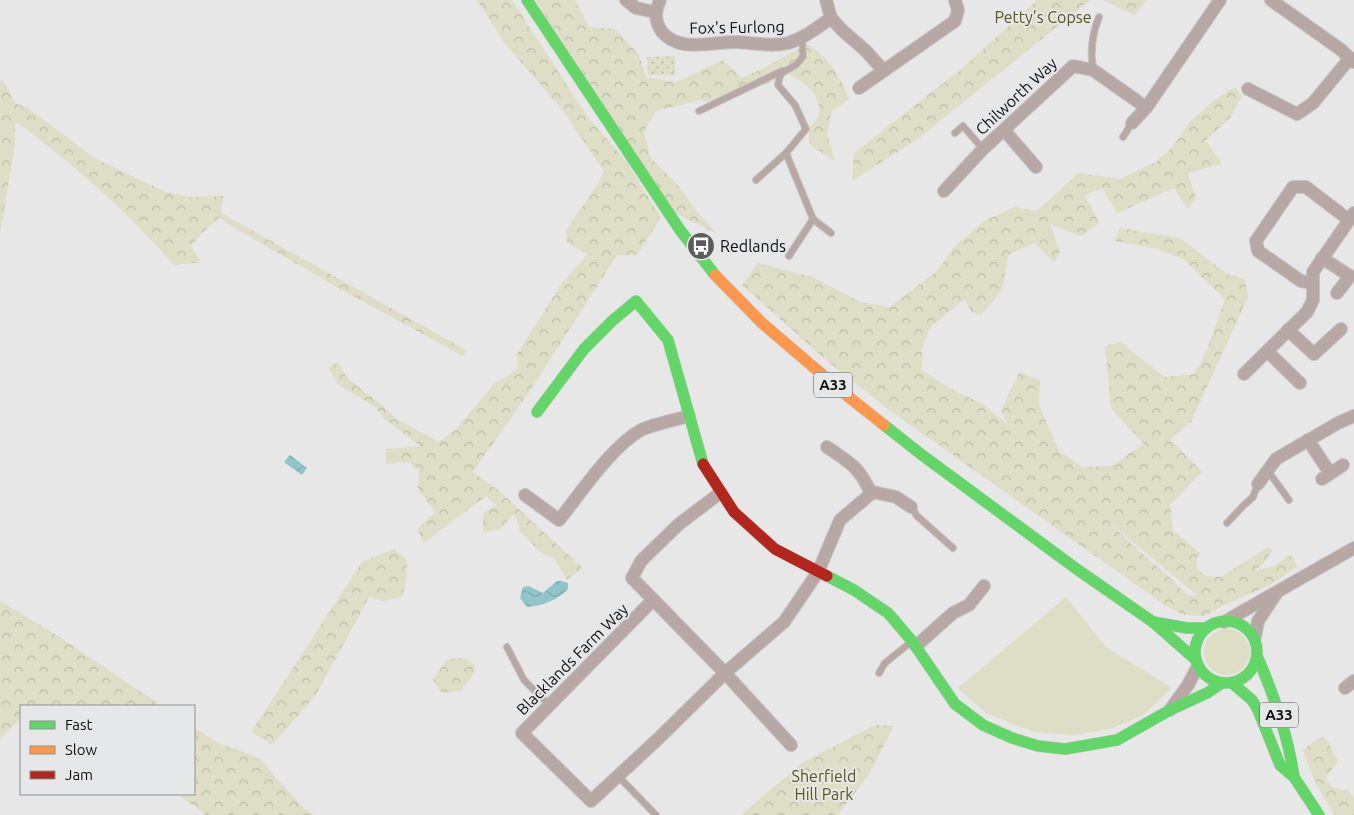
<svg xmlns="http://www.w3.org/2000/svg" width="1354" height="815" font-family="Ubuntu,sans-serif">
<defs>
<pattern id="forest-crowns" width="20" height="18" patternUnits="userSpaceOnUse" patternTransform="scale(1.25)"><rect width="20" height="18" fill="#dddec5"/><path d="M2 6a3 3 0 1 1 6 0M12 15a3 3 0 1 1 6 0" fill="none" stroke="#bcbda8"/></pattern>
<pattern id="park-dots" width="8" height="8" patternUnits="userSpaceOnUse" patternTransform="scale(1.25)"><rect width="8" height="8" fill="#dddec5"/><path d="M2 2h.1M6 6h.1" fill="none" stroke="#bcbda8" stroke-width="1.8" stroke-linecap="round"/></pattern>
<pattern id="water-waves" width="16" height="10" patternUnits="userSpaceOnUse" patternTransform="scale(1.25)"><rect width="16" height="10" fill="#90c5ca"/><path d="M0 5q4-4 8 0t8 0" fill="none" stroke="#7ba8ac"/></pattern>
</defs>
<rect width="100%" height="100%" fill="#e7e7e8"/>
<g fill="#dddec5">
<polygon points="1066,597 1106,647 1172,688 1142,716 1109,729 1074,735 1034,732 986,713 958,688"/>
<circle cx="1227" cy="652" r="23"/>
</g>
<g fill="url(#forest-crowns)" fill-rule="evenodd">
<polygon points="477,0 512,0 587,116 626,161 661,218 637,255 617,255 532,388 473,472 499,491 583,568 567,580 555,559 540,552 520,531 515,513 500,529 483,533 483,514 496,505 486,496 424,543 417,529 435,512 418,489 419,470 408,462 386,464 386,449 420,446 385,419 374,406 337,384 329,367 338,362 347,378 382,405 395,418 439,442 456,429 494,384 518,369 517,354 562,283 588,254 567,243 566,230 598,184 604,171 561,108 506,45"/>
<path d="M 535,0 L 575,0 L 589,27 L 615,29 L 639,55 L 646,77 L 676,82 L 723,60 L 742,78 L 764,68 L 807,44 C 827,55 842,78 849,99 L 832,111 L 827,134 L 835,161 L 810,145 L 808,128 C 821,120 822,107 814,94 C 809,85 797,79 789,74 L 717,105 L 701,100 L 656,111 L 644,132 L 650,157 L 678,185 L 694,208 L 717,234 L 675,213 Z"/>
<polygon points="1037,0 1090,0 918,139 852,181 854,153 965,66"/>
<polygon points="1103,0 1147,0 1134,15"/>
<path d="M 0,80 L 5,83 L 15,103 L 28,108 L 96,159 L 166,192 L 191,197 L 223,196 L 221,213 L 466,350 L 463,356 L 340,289 L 228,224 L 220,217 L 203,232 L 191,246 L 201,262 L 174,265 C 129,213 71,162 15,121 L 15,144 L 0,234 Z"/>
<path d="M 1235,87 L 1242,96 L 1230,118 L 1206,140 L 1222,164 L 1188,173 L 1196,198 L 1188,209 L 1174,188 L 1117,213 L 1102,188 L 1085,195 L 1099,223 L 1081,236 L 1050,224 L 1060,252 L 1054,262 L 1035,243 L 1008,255 L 1002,291 L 981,315 L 971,312 L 965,299 L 931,326 L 922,347 L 922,371 L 955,391 L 983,404 L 1008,425 L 1001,411 L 1019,372 L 1040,380 L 1039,405 L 1059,451 L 1082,467 L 1111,466 L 1144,444 L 1111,408 L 1105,346 L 1121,342 L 1164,377 L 1194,374 L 1207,350 L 1225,299 L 1183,259 L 1158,249 L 1115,241 L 1120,228 L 1180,238 L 1227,274 L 1245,279 L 1248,297 L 1191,422 L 1170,439 L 1202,472 L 1170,505 L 1173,530 L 1201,554 L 1197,558 L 1197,568 L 1206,576 L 1221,577 L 1268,547 L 1273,550 L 1262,565 L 1254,571 L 1275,566 L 1288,555 L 1294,557 L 1297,567 L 1268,586 L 1222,606 L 1205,616 L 1184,615 L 1166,606 L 889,410 L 827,361 L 742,285 L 758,263 L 812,277 L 861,302 L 890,307 L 937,271 L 954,247 L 984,221 L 1015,207 L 1037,211 L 1078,173 L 1120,179 L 1156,162 L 1172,148 L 1189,123 L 1213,101 ZM 1106,520 L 1198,596 L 1192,596 L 1186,594 L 1167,575 L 1138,550 Z"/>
<polygon points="394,549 407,560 406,581 402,597 383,601 369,597 316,695 272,745 251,732 362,562"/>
<polygon points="0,601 55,634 162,706 21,706 21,718 0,739"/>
<polygon points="464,658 476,667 471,678 460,691 442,693 433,680 447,659"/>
<polygon points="875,725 894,726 870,773 838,815 741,815 802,763"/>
<polygon points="194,727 216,742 261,759 276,778 305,809 315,815 206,815 177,794 194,794"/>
<polygon points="1320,737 1327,739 1338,762 1326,777 1331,787 1342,790 1348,790 1354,798 1354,815 1334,815 1314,780 1303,750"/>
</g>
<polygon fill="url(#park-dots)" points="675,56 675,75 648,75 647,57"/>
<g fill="url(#water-waves)">
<polygon points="290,455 307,468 302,475 284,462"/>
<path d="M 557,581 L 562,581 L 568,583 L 568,589 C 558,600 542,606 527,607 L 520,598 L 523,587 L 529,586 L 543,593 Z"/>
</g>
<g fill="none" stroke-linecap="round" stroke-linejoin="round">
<g stroke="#c4c4c5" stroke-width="8">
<g id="lane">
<path d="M 1093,70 C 1090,51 1092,34 1099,17"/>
<polyline points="699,111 782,71"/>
<polyline points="955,133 963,126 983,149"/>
<polyline points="1123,137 1132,123"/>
<polyline points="786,153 813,219"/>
<path d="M 756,180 L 786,153 L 806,129 L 795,105 L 778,85 C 780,70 783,73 794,66 C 798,64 800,60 803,56 L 802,39"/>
<polyline points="789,256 813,219 831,233"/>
<polyline points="1268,471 1289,500"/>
<polyline points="911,507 917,516 953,548"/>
<polyline points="1227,523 1243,506 1253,497 1258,484"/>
<polyline points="507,647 524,680 549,705"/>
<polyline points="879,673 885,663 911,642"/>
<polyline points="618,776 656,815"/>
</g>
</g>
<g stroke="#c4c4c5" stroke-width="14">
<g id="street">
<polyline points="626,0 636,8 654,12"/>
<path d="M 660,0 C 655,11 654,21 662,32 C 681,54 713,41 738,42 C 754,43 773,47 788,43 C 804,38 817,28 831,18"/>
<polyline points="826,0 831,18 842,30 866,51 883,70"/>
<polyline points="1271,0 1340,49 1354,62"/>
<polyline points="859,88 955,21 958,10 955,0"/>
<polyline points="1248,89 1297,114 1313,103 1350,58"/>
<polyline points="1132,123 1146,108 1220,0"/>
<polyline points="1004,130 1036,167"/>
<polyline points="944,191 983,149 1073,66 1093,70 1137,101 1146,108"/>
<polyline points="1322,258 1350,276 1337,293"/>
<polyline points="1313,283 1301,281 1258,251 1256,241 1293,187 1306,187 1349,220"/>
<polyline points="1288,330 1314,354 1341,329"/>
<polyline points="1268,352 1300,383"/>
<polyline points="1244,374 1307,312 1313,300 1313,272 1354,213"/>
<polyline points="1308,440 1330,473"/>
<path d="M 827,447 C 850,463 860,467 871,494"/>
<polyline points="1322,479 1343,465"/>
<polyline points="1258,484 1276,459 1338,423 1354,416"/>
<path d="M 525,495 L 559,520 C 580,494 611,447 641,430 C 654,424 675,420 689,416"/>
<polyline points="653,600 522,733 591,801 659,738 725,673 632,578 641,561 679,524 720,493"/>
<polyline points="1224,622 1354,548"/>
<polyline points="1255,637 1258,621 1276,594"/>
<polyline points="916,646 953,613 969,605 984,586"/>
<polyline points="1345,688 1354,681"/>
<polyline points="1170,710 1188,685 1198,666"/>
<polyline points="791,745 725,673 784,622 818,572 840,520 873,492 896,497 911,507"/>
</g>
</g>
<g stroke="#c4c4c5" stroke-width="12">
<g id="fast">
<polyline points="527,0 680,230 715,275"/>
<polyline points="537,412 584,349 612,321 636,301 668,340 703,464"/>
<polyline points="884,425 922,455 1078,570 1153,622 1195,659"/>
<polyline points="827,576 854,590 888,613 912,641 955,704 983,725 1012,738 1038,746 1065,749 1117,740 1170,710 1207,693 1222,683"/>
<circle cx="1226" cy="652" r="31"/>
<polyline points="1153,622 1187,628 1206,628"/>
<path d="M 1257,656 C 1274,695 1288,735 1294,777"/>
<polyline points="1232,683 1252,700 1258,710 1280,765 1294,777 1319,815"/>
</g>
</g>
<g stroke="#c4c4c5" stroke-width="12">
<polyline id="slow" points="715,275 762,323 845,394 884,425"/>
</g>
<g stroke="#c4c4c5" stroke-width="12">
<polyline id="jam" points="703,464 734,512 775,549 827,576"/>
</g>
<use href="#lane" stroke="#b7a8a5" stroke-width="6"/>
<use href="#street" stroke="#b7a8a5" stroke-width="12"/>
<use href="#fast" stroke="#63d668" stroke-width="11"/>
<use href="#slow" stroke="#ff974d" stroke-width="11"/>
<use href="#jam" stroke="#b3261e" stroke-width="11"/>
</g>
<defs>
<g id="bus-disc" transform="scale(1.4375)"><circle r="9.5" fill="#5b5b5c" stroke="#e6e7e9"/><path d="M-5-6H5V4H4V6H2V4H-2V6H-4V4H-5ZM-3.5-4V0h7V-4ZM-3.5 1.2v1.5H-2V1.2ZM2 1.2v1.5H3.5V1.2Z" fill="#fff"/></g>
</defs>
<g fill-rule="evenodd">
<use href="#bus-disc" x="701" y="246"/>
</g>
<g text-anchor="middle" stroke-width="4" stroke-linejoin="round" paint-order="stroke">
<g fill="#e6e7e9" stroke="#505051" stroke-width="1">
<rect x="814" y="372.5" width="38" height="25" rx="4"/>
<rect x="1260" y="702.5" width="38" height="25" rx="4"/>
</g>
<g font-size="15" font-weight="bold" fill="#0f0f10">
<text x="833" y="390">A33</text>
<text x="1279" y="720">A33</text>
</g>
<g font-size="16" fill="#585818" stroke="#e6e7e9">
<text x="1043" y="23">Petty's Copse</text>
<text x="824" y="782">Sherfield<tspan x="824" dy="18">Hill Park</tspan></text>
</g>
<g font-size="16" fill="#0f0f10" stroke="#e6e7e9">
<text transform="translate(737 27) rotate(-1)" y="6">Fox's Furlong</text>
<text transform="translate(1016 96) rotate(-43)" y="6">Chilworth Way</text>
<text transform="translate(572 659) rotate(-45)" y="6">Blacklands Farm Way</text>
</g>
<g font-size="16" fill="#0f0f10" stroke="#e6e7e9" text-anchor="start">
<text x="720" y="252">Redlands</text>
</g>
</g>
<rect x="20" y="705" width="175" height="90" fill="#e6e7e9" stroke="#909192"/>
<rect x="30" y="721" width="25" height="8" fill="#63d668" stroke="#909192"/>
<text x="65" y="730" font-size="15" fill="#0f0f10">Fast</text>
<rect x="30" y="746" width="25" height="8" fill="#ff974d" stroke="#909192"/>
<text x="65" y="755" font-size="15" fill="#0f0f10">Slow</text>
<rect x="30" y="771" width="25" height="8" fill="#b3261e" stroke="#909192"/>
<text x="65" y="780" font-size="15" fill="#0f0f10">Jam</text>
</svg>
